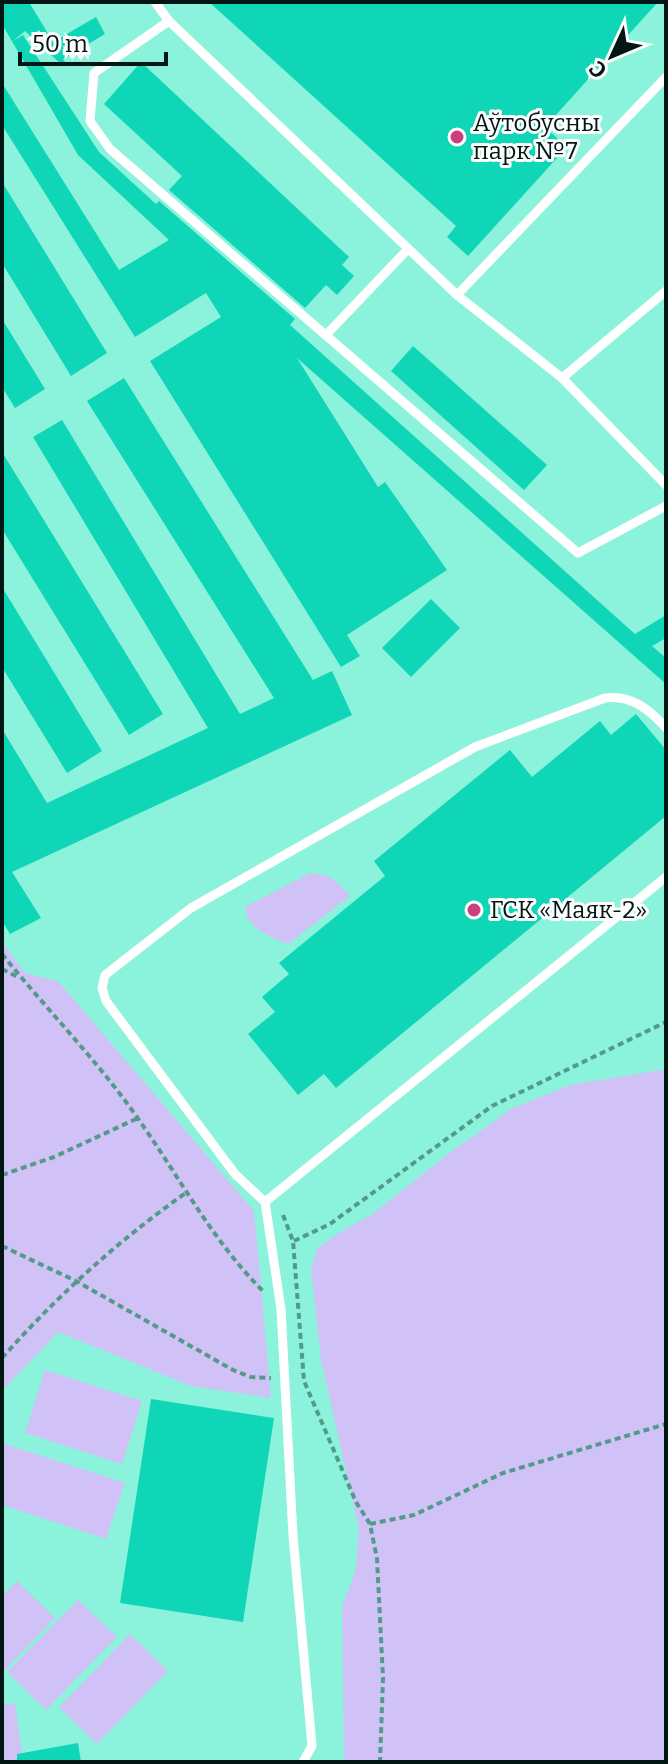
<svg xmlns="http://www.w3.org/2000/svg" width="668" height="1764" font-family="Bitter,serif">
<rect width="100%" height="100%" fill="#8bf3db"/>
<g fill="#d0c2f7">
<path d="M 310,873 C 332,874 336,881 350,896 L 288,944 C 271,937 247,929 245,907 Z"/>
<polygon points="2,942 25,973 58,981 254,1211 271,1398 191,1386 58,1332 2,1391"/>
<polygon points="666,1069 666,1762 344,1762 342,1607 356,1569 359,1529 321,1360 311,1269 317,1249 340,1232 371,1215 452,1151 513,1108 570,1085"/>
<polygon points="45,1370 142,1401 122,1464 25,1433"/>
<polygon points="2,1443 125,1483 106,1539 2,1505"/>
<polygon points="17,1581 55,1618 2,1673 2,1596"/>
<polygon points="78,1600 117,1637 46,1710 7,1672"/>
<polygon points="130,1634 168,1671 97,1744 59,1707"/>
<polygon points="15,1703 23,1762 2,1762 2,1705"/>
</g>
<g fill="#0fd6b6">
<polygon points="2,2 29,2 53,42 96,17 105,34 63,59 66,64 63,66 25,31 13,41 23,35 99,152 156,204 159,201 295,319 290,325 635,634 666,615 666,638 652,646 666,658 666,684 297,358 378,487 385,482 447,570 347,635 360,656 341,667 150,361 221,317 206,293 135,337 2,125 2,83 119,270 169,240 78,155 2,24"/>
<polygon points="209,2 658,2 545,127 567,147 468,256 447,237 456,226"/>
<polygon points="141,62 349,257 342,265 354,276 337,295 326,285 305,308 169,190 182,176 104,104"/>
<polygon points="2,182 107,353 71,376 2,263"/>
<polygon points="2,319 45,389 15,408 2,387"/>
<polygon points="413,346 547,465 524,490 391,371"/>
<polygon points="124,378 313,680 332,671 352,715 12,872 41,918 10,934 2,921 2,729 47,803 208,728 33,437 62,420 240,714 274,698 87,401"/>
<polygon points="2,452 163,714 129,735 2,529"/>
<polygon points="2,587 102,751 67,773 2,667"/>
<polygon points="431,599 460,628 411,677 382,648"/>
<polygon points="636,714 666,750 666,816 336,1088 324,1074 298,1095 248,1034 275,1012 262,997 289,974 279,963 385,876 374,861 510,750 532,777 600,721 611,735"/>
<polygon points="151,1399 274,1418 243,1622 120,1603"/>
<polygon points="78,1743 81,1762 17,1762 17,1754"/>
</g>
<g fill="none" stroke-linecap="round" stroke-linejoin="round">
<g stroke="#539a8a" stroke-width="4" stroke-dasharray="6 4" stroke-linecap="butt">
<path d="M 2,954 C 47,1010 98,1061 139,1120 C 180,1178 213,1242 265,1293"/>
<polyline points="2,969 18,977"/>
<polyline points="2,1175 54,1157 138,1118"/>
<polyline points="283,1215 293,1241 304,1381 356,1502 370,1524 377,1559 383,1678 380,1762"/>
<polyline points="294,1241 330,1224 492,1106 666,1022"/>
<polyline points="2,1246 76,1281 233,1370 251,1377 271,1378"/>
<path d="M 2,1358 C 57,1296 119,1240 187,1192"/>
<polyline points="370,1524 414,1515 503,1473 666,1424"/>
</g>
<g stroke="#fff" stroke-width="9">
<polyline points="155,2 169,21 457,295 666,77"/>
<polyline points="169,21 94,73 90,121 110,149 578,553 666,506"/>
<polyline points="457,295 562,378 666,485"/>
<polyline points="326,335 408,249"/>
<polyline points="562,378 666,291"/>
<polyline points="265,1202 666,877"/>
<path d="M 303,1762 L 312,1746 L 293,1536 L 281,1309 L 265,1202 L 235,1174 L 106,1001 L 102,988 L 105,975 L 191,908 L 475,747 L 605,698 C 631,694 650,710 666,728"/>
</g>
</g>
<g fill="#c8407d" stroke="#fdfdfd" stroke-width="3">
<circle cx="457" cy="137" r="8"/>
<circle cx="474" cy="910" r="8"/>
</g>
<g text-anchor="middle" stroke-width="6" stroke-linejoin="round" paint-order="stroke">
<g font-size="24" fill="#021713" stroke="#fdfdfd" text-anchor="start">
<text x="473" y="131">Аўтобусны<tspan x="473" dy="28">парк №7</tspan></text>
<text x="490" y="918">ГСК «Маяк-2»</text>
</g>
</g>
<rect width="668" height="1764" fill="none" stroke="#021713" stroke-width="8"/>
<g transform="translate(612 56) rotate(226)" stroke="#fdfdfd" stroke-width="6" paint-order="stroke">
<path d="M0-6L14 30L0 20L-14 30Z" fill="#021713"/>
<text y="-12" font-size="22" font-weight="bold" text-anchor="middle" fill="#021713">С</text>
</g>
<path d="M20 52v12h146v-12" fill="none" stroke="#021713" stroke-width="4"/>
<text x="32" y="52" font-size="24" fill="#021713" stroke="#fdfdfd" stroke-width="6" paint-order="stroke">50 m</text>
</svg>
